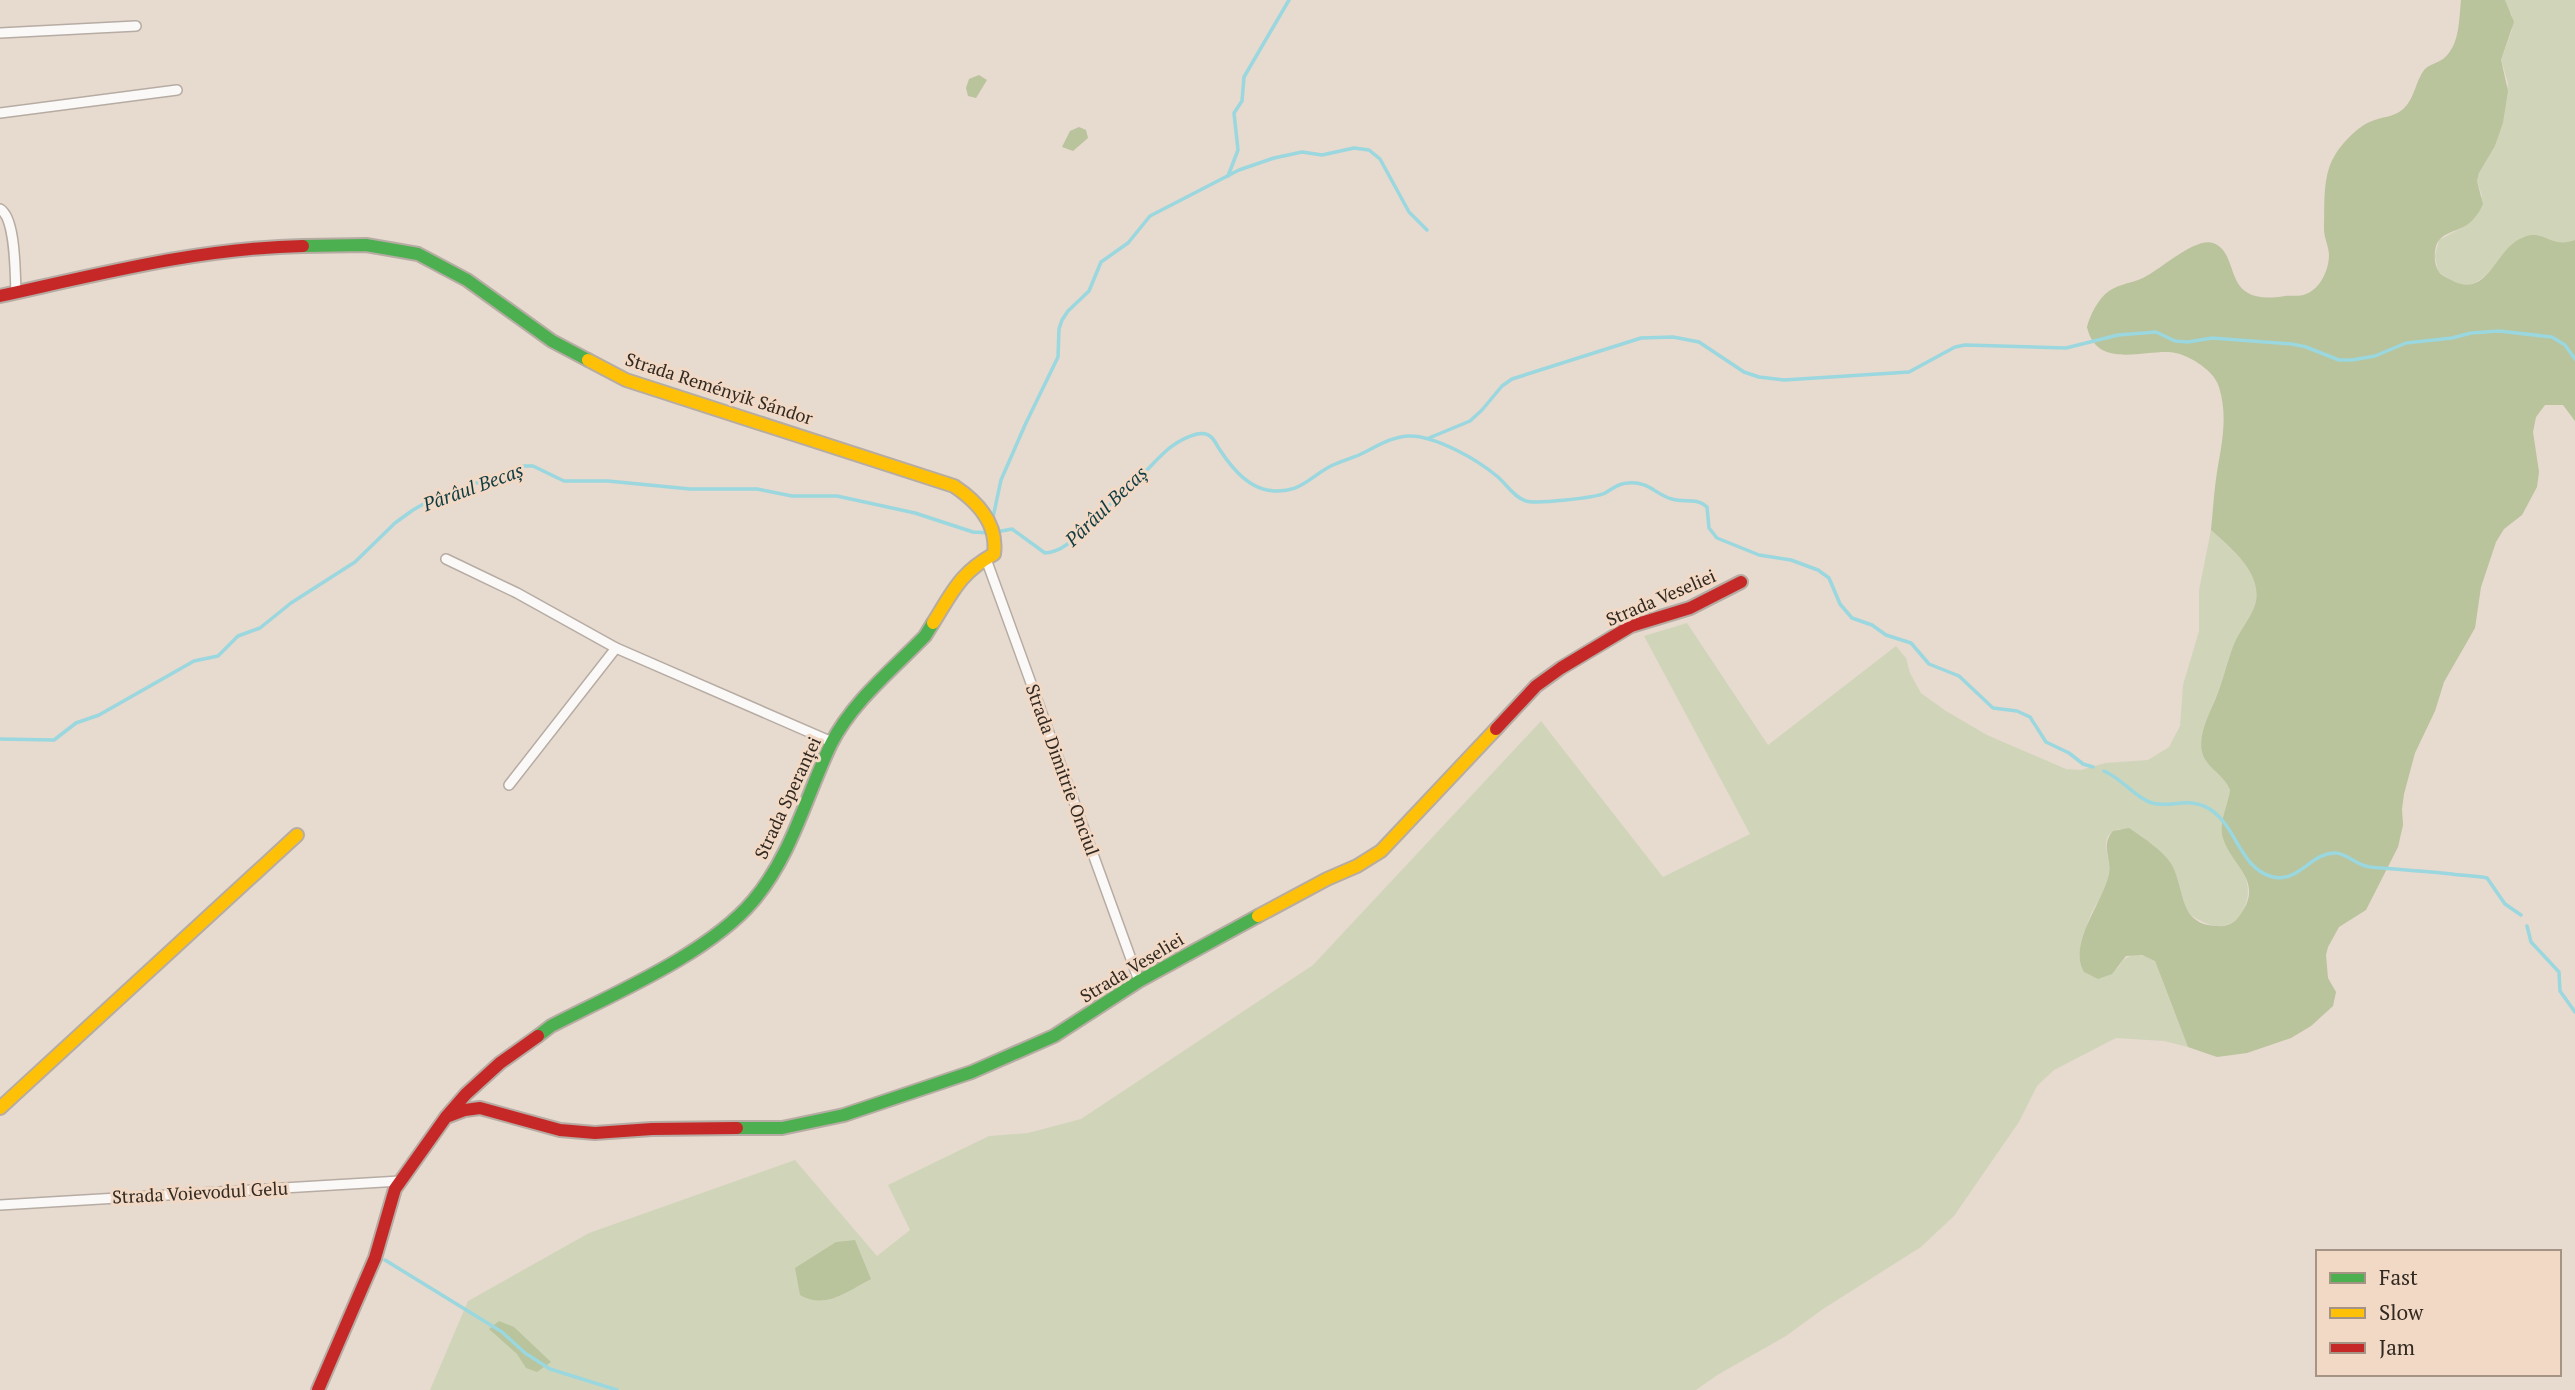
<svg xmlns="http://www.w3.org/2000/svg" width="2575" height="1390" font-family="'PT Serif',serif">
<rect width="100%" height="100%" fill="#e7dacf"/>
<g fill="#d0d5ba">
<path d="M 2505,0 L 2575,0 L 2575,240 L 2561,245 L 2547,239 L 2523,237 C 2490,256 2483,310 2438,271 L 2435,256 L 2439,240 L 2467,225 L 2475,218 L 2482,196 L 2477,181 L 2479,173 L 2495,146 L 2503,123 L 2508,83 L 2501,60 L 2512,30 L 2512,15 L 2507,9 Z"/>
<path d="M 2211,530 C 2231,548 2264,574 2255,605 C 2250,619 2240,630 2235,643 C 2227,662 2223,681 2215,699 C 2210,713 2200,730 2202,746 C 2204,766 2224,772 2230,790 C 2228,803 2220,820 2222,832 C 2229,862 2257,873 2245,906 C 2241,917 2234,924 2222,926 C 2214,927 2208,924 2201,921 C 2174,909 2185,883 2172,867 C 2158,848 2140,838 2120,829 C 2094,835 2113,859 2109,876 C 2106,890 2098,900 2092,912 C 2086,924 2085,937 2080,949 L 2118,968 C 2125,952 2142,952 2155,961 L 2188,1047 L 2164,1041 L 2116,1038 L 2054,1070 L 2037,1086 L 2019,1122 L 1954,1216 L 1921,1247 L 1823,1309 L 1786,1336 L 1719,1374 L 1696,1390 L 430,1390 L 468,1301 L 589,1233 L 795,1160 L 877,1256 L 910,1230 L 888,1185 L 989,1136 L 1028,1133 L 1081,1119 L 1313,965 L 1541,721 L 1663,877 L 1750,834 L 1644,636 L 1687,623 L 1768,745 L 1896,646 L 1906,658 L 1910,673 L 1921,693 L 1946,711 L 1987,735 L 2066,769 L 2081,770 L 2105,763 L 2148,760 L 2169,747 L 2180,726 L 2183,685 L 2199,631 L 2199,590 Z"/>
</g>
<g fill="#b9c39c">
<path d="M 2461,0 L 2505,0 L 2514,22 L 2501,60 L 2508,91 L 2503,123 L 2495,146 L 2479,173 L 2477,181 L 2483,204 C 2479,213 2474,220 2467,225 C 2456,232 2441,232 2436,246 C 2434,254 2434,265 2439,272 C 2442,276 2448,278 2453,281 C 2489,299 2495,247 2524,237 C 2544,229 2551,249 2575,240 L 2575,421 L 2563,405 L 2545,405 L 2536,417 L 2533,432 L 2539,472 L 2537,487 L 2522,515 L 2504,529 L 2496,542 L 2481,587 L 2475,628 L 2444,682 L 2435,711 L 2415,753 L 2404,794 L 2402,809 L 2403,825 L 2398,847 L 2366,910 L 2339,927 L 2328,947 L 2326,955 L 2328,978 L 2336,992 L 2333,1006 L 2311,1026 L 2291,1038 L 2247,1053 L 2217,1057 L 2188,1047 L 2155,961 L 2142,955 L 2126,956 L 2112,974 L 2098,979 L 2084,972 C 2068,945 2101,904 2108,878 C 2114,860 2099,847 2113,831 L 2129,828 C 2141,836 2163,851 2170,862 C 2186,885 2176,925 2217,926 C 2227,927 2235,923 2240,915 C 2265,881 2232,867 2223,838 C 2218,823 2228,805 2230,790 C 2224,774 2206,768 2202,752 C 2198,735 2209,714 2215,700 C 2223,681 2227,662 2234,644 C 2240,630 2250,619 2255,605 C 2264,574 2231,548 2211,530 C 2213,511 2214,491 2217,472 C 2222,443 2228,416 2219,387 C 2216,377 2207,369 2198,363 C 2189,357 2180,353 2169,352 C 2140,351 2096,368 2087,327 C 2090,315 2098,299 2109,291 C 2119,284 2132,283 2143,278 C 2160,270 2195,237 2213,243 C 2243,254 2218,307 2285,296 C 2292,295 2299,297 2306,294 C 2320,289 2329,270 2329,255 C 2329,247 2324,238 2324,229 C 2325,207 2322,177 2334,157 C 2340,145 2359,125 2372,121 C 2381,117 2394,117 2402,110 C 2415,100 2415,81 2425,69 C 2430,64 2438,63 2443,59 C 2460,46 2459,19 2461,0 Z"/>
<polygon points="979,75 987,80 976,98 968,96 966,88 969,79"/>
<polygon points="1079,127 1086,130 1088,138 1073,151 1062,147 1070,131"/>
<path d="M 855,1240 L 871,1279 C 848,1291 825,1310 800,1295 L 795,1268 L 836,1242 Z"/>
<polygon points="499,1321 514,1327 551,1362 537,1372 526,1368 517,1354 489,1329"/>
</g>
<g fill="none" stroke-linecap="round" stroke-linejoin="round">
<g stroke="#9ad7de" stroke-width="3.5">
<polyline points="1228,176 1238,150 1234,113 1242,101 1244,77 1289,0"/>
<polyline points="1429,438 1470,421 1482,410 1502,386 1512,379 1641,338 1673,337 1699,342 1744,372 1759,377 1784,380 1909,372 1955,347 1965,345 2066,348 2118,335 2156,332 2175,341 2188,342 2212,338 2292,344 2306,347 2339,360 2352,360 2375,356 2406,343 2452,338 2471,333 2499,331 2552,337 2565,345 2575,359"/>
<polyline points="992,522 1001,480 1025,425 1058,357 1059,329 1062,320 1068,311 1089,291 1101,262 1128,243 1150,216 1239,170 1274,158 1302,152 1322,155 1354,148 1369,150 1380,159 1409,212 1427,230"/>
<path d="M 0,739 L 54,740 L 76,723 L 99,715 L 194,661 L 218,656 L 238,636 L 260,628 L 291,603 L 355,562 L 395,523 L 413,510 L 427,502 L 476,483 L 502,479 L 523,466 L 533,466 L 564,481 L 608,481 L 690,489 L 757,489 L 792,496 L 837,496 L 915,513 L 973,532 L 991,533 L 1012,529 L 1045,553 C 1065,552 1078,534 1092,521 C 1107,507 1123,493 1139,478 C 1157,461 1170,441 1197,434 C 1202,433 1207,433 1211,437 C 1215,440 1217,446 1220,450 C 1231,467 1246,486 1267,490 C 1298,495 1306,480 1329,467 C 1338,462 1349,459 1359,455 C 1374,448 1390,437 1408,436 C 1435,435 1478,460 1498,477 C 1507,485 1514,497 1526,501 C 1537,504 1595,498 1605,493 C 1613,489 1618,483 1628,483 C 1649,481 1656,495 1672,499 C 1685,503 1696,497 1707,507 L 1709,528 L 1717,538 L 1759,555 L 1791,560 L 1818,570 L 1829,578 L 1840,604 L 1852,618 L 1872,625 L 1886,635 L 1911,643 L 1929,664 L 1959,676 L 1993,708 L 2017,711 L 2030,717 L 2046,742 L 2069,753 L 2083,764 L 2093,767"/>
<path d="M 2104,771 C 2123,779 2135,798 2152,803 C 2171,809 2191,794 2214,812 C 2237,830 2241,869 2273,877 C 2299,883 2311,852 2336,853 C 2348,854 2357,866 2370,867 C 2400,870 2430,871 2460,875 C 2469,876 2478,876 2487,878 L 2505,904 L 2521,915"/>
<polyline points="2527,926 2531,942 2559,972 2560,991 2575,1012"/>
<polyline points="385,1260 502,1332 525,1353 550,1369 617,1390"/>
</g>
<g stroke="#b6aca3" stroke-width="12">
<g id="street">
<polyline points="0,33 136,26"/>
<polyline points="0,113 177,90"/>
<path d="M 0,209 C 16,218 15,274 16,293"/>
<polyline points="446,559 517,593 616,648 832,742"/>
<polyline points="986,559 1139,981"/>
<polyline points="509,785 616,648"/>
<polyline points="0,1205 400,1181"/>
</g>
</g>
<g stroke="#b6aca3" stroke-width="16">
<g id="fast">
<polyline points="303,246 366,245 418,254 467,280 552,341 588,360"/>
<path d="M 538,1036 L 551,1026 C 613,994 708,954 753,901 C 792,855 806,796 831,744 C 852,702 893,669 925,636 L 933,623"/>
<polyline points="737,1128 782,1128 844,1115 972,1072 1054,1036 1139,981 1258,916"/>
</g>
</g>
<g stroke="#b6aca3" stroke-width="16">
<g id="slow">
<path d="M 588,360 L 626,380 L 954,486 C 978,502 998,524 994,554 C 960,573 953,591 933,623"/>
<polyline points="1258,916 1327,879 1357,866 1381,851 1496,729"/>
<polyline points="0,1108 297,835"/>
</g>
</g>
<g stroke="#b6aca3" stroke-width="16">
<g id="jam">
<path d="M 0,296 C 100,274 200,248 303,246"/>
<polyline points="1496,729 1536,686 1561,668 1631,626 1690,608 1741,582"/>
<polyline points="449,1116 465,1110 480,1108 560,1130 595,1133 652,1129 737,1128"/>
<polyline points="318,1390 375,1258 395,1189 446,1117 466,1094 500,1063 538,1036"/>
</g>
</g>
<use href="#street" stroke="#fbf9f8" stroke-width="9"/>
<use href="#fast" stroke="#4caf50" stroke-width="12"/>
<use href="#slow" stroke="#ffc107" stroke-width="12"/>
<use href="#jam" stroke="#c62828" stroke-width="12"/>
</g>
<g text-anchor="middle" stroke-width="6" stroke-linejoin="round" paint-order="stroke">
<g font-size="18" fill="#322921" stroke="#f1d9c5">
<text transform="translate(719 389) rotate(18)" y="6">Strada Reményik Sándor</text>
<text transform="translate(1661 598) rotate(-23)" y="6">Strada Veseliei</text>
<text transform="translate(1062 770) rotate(70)" y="6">Strada Dimitrie Onciul</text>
<text transform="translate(788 798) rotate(-65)" y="6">Strada Speranței</text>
<text transform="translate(1132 968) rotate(-31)" y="6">Strada Veseliei</text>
<text transform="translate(200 1193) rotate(-3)" y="6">Strada Voievodul Gelu</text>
</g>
<g font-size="19" font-style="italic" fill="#0e3b41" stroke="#f1d9c5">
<text transform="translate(473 487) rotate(-20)" y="7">Pârâul Becaș</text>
<text transform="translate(1106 506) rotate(-44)" y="7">Pârâul Becaș</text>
</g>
</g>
<rect x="2316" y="1250" width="245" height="126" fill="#f1d9c5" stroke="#a59383" stroke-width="2"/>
<rect x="2330" y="1273" width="35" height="10" fill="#4caf50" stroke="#a59383" stroke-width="2"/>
<text x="2379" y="1285" font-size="21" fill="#322921">Fast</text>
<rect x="2330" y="1308" width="35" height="10" fill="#ffc107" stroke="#a59383" stroke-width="2"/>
<text x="2379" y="1320" font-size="21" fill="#322921">Slow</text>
<rect x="2330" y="1343" width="35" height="10" fill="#c62828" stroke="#a59383" stroke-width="2"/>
<text x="2379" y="1355" font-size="21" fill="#322921">Jam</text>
</svg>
